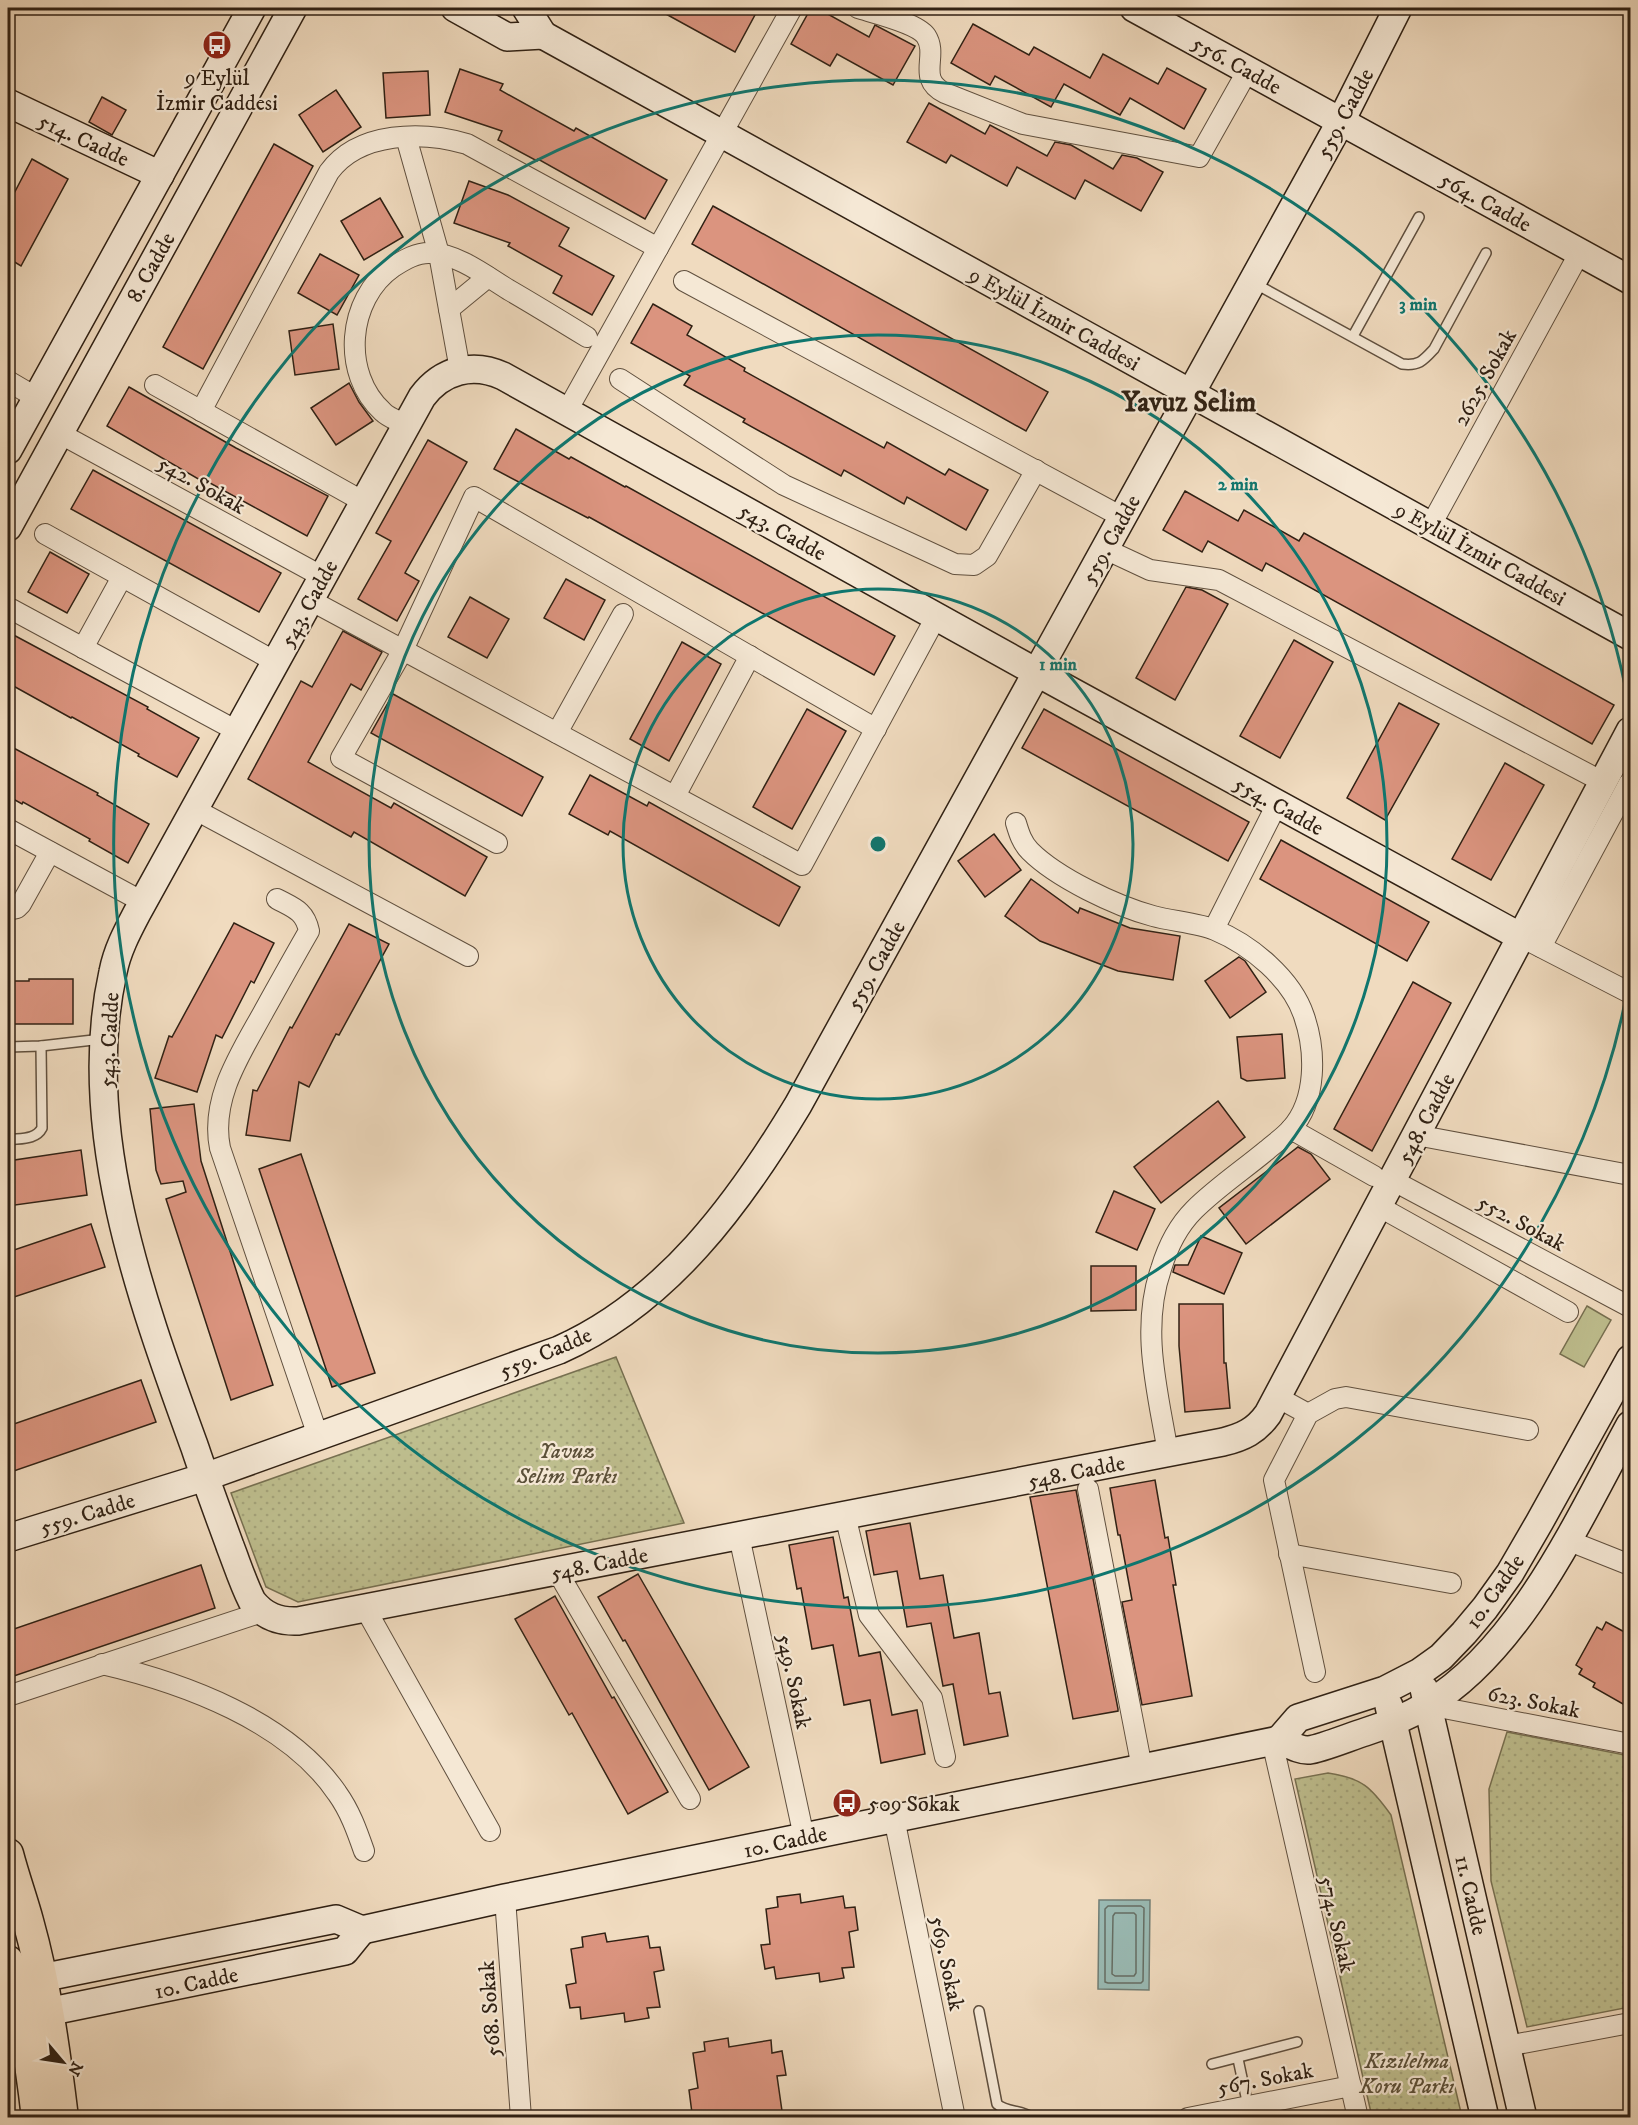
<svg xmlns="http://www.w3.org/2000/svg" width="1638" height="2125" font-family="'IM FELL DW Pica',serif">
<defs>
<pattern id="park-dots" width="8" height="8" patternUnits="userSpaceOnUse" patternTransform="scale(1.5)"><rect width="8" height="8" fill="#bebe8e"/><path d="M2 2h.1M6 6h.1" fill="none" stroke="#a4a37a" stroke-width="1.8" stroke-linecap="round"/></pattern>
</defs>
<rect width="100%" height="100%" fill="#f0dbbf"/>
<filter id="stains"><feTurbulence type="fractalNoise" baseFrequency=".00333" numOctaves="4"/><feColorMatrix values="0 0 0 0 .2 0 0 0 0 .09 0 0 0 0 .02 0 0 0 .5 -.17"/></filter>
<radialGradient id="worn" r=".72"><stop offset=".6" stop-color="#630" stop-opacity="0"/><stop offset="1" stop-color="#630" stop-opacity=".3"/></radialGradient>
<polygon fill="#bebe8e" stroke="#777051" stroke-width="1.5" points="1587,1306 1611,1320 1584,1367 1560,1354"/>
<g fill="url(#park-dots)" stroke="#777051" stroke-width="1.5">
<polygon points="616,1357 684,1523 298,1602 266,1587 231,1493"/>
<polygon points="1507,1732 1630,1756 1630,2007 1527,2027 1491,1881 1489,1789"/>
<path d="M 1328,1773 C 1362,1778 1371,1787 1391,1815 L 1462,2117 L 1372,2117 L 1295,1779 Z"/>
</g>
<polygon fill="#9abbb5" stroke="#707d75" stroke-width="1.5" points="1099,1900 1150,1900 1149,1990 1098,1989"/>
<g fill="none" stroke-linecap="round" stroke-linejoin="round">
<g stroke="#656e64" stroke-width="1.5">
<polygon points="1108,1906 1141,1906 1144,1908 1143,1981 1141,1983 1108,1983 1105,1982 1105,1909"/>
<polygon points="1115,1913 1134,1913 1136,1915 1136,1973 1134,1976 1115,1976 1112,1974 1113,1916"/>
</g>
</g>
<g fill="#db947f" stroke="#302114" stroke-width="1.5">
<polygon points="655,8 747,8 756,13 735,52"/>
<polygon points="811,8 817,8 869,37 875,25 915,46 893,85 837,54 830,66 791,44"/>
<polygon points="973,24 1029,55 1034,47 1090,78 1103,54 1158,84 1167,68 1206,89 1184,129 1130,98 1120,115 1064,84 1051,107 995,76 990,85 951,63"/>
<polygon points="460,69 503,84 500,90 574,131 576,128 667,180 645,219 538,159 537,161 498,140 502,131 445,112"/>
<polygon points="428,71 430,115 386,118 383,73"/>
<polygon points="336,90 361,127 323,152 299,115"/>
<polygon points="102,97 126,110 112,135 89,122"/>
<polygon points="929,103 985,134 990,125 1047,156 1055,142 1071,145 1113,169 1122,155 1137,158 1163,172 1141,211 1085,180 1075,199 1017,167 1007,186 951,155 946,163 907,142"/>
<polygon points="274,144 313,166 203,369 163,347"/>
<polygon points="32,159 68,179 21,266 8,258 8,205"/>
<polygon points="469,181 508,195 569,228 559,246 614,276 592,315 553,293 562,276 508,246 510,243 454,223"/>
<polygon points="380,198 403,237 364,260 341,221"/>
<polygon points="713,206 1048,392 1026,431 692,244"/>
<polygon points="320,254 359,275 337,315 298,293"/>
<polygon points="653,304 692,326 687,335 745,368 744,371 884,448 887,442 945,475 949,469 988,490 966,530 907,497 904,504 844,470 841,476 743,422 745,419 684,385 690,376 631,343"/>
<polygon points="333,324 339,369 295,375 289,331"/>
<polygon points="349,383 359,402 373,421 336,445 311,408"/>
<polygon points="129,387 236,448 328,496 307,536 201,478 200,480 107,426"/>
<polygon points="516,429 569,459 571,457 625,487 626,486 895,636 874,675 589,517 588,518 494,469"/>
<polygon points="428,440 467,462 405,573 419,581 397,621 358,599 391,541 376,533"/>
<polygon points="93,470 281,573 259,612 71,509"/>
<polygon points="1185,491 1238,521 1244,510 1299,541 1304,533 1614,705 1592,744 1266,563 1262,571 1208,541 1202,552 1163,530"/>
<polygon points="50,552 89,574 67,613 28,592"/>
<polygon points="566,579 605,600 584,640 544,618"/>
<polygon points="1186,587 1202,590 1228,604 1175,700 1136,678"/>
<polygon points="470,597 509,619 487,658 448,637"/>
<polygon points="343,631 382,652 361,690 351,684 308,762 391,808 394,803 487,857 465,896 354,832 351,837 248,779 301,681 312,687"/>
<polygon points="8,632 148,707 147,709 199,738 177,777 138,756 139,754 72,717 71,718 8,683"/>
<polygon points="1294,640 1333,662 1280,758 1240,736"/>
<polygon points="682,642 721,664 669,761 630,739"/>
<polygon points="393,694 543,777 522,816 371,733"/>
<polygon points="1399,703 1439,724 1385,820 1347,798"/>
<polygon points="807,709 846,731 792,829 753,807"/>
<polygon points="1044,709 1249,822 1228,861 1022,748"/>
<polygon points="8,745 98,793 97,795 149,824 128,863 89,841 90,839 23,802 22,804 8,796"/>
<polygon points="1505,763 1544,785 1491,880 1452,859"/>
<polygon points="590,775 647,806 649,802 800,887 779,926 610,831 608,835 569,814"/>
<polygon points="994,834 1021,870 985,897 958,861"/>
<polygon points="1281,840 1429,922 1407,961 1260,879"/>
<polygon points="1031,879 1078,913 1080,908 1130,928 1180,936 1173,980 1118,971 1040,941 1005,916"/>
<polygon points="234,923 274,943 254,983 251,981 222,1038 216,1035 197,1092 155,1078 169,1036 172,1037"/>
<polygon points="349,924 389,944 339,1035 336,1034 309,1087 299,1082 290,1141 246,1135 253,1090 257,1091 290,1027 292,1028"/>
<polygon points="1239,957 1245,961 1266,992 1230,1018 1205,981"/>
<polygon points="29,979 73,979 73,1024 8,1024 8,981 29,981"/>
<polygon points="1413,982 1451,1003 1372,1151 1334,1129"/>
<polygon points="1282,1034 1285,1078 1247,1081 1241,1078 1237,1037"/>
<polygon points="1218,1101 1245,1137 1161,1203 1134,1167"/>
<polygon points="194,1104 201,1161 273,1385 231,1400 166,1199 186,1192 183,1181 161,1184 156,1170 150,1109"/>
<polygon points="1298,1147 1311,1154 1330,1179 1246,1244 1219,1208"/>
<polygon points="81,1150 87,1195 8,1206 8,1161"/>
<polygon points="301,1154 375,1373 332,1387 259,1169"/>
<polygon points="1114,1191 1155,1209 1137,1250 1096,1232"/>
<polygon points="91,1224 105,1267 8,1299 8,1252"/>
<polygon points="1201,1236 1242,1253 1224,1294 1173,1272 1175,1265 1188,1265"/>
<polygon points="1091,1266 1136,1266 1136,1310 1091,1311"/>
<polygon points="1179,1304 1223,1304 1224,1363 1226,1363 1230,1408 1185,1412 1179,1346"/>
<polygon points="141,1380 156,1422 8,1473 8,1426"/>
<polygon points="1155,1480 1165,1538 1168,1537 1176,1585 1173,1585 1192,1696 1142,1705 1122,1602 1132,1600 1120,1535 1118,1535 1110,1488"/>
<polygon points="1076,1490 1118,1709 1118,1711 1073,1719 1030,1497"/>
<polygon points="910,1523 920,1579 943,1575 954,1638 979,1633 989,1694 1000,1692 1008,1736 964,1745 953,1684 943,1686 931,1623 907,1627 897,1571 874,1575 866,1531"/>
<polygon points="833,1537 844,1598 848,1597 859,1656 880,1652 892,1715 917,1710 925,1754 881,1763 870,1700 844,1705 833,1645 812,1649 801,1588 797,1589 789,1545"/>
<polygon points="201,1565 215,1608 8,1678 8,1631"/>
<polygon points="638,1574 749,1767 709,1790 625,1640 623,1641 598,1597"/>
<polygon points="555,1596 612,1698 614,1697 668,1792 628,1814 572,1713 569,1715 515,1619"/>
<polygon points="1606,1622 1630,1635 1630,1708 1593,1687 1595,1683 1579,1674 1582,1669 1576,1665 1597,1627 1602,1630"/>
<polygon points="800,1894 801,1903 843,1896 845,1908 855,1907 858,1930 849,1932 854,1967 842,1968 844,1978 820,1982 819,1973 776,1979 774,1967 765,1969 761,1945 770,1944 766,1909 778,1907 777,1897"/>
<polygon points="605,1933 607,1942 648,1936 650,1948 660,1947 664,1970 654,1972 660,2007 647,2008 649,2018 625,2022 624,2013 581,2019 580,2007 570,2008 566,1985 576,1983 571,1949 583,1947 582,1937"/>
<polygon points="728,2038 729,2047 771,2040 772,2053 782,2051 786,2075 777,2076 782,2111 770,2113 770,2118 703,2118 702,2111 692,2113 689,2090 698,2088 693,2053 705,2051 704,2042"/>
</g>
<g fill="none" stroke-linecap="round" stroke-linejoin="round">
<g stroke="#60503f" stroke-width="12">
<g id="lane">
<path d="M 1254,283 L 1402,364 C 1419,366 1423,361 1434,349 L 1486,253"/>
<polyline points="1353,336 1419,217"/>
<polyline points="8,1047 41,1046 102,1039"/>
<path d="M 8,1140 C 20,1138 36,1140 42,1128 L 41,1046"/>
<path d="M 979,2011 L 997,2104 C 1007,2113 1021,2109 1033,2118"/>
<polyline points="1238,2059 1248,2106"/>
<polyline points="1212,2064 1297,2042"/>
</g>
</g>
<g stroke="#60503f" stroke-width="22">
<g id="street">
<path d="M 858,8 C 874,13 917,23 926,36 C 939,56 916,79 945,93 L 1023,124 L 1199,157 L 1248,70"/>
<polyline points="406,137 439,254 460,370"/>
<polyline points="684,281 1122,517"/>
<polyline points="449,309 488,277"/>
<polyline points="620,379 784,485 955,564 974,565 987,556 1036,470"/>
<polyline points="8,381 37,398"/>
<polyline points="155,385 364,502"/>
<path d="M 201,411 L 329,172 C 359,131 423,131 467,144 L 658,248"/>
<polyline points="567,411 792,8"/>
<path d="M 406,425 C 399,421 389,418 383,412 C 341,374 347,299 393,267 C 404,260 417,252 431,253 C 458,254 486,276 509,290 C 535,305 561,321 587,337"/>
<polyline points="59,433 323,577"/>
<polyline points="1431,525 1580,252"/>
<polyline points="45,534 276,662"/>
<polyline points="1105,549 1150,570 1219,580 1603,782"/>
<polyline points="310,600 802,865 936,617"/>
<polyline points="11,609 237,731"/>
<polyline points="83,648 122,577"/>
<polyline points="557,733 623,614"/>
<polyline points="675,796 750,656"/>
<polyline points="194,809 468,956"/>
<path d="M 1016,823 C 1019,833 1022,843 1030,851 C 1057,878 1116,906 1153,916 C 1171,921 1199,923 1215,930 C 1251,945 1292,979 1304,1016 C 1316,1051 1317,1100 1291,1129 C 1284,1137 1275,1143 1267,1150 C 1243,1170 1216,1188 1194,1210 C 1178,1226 1167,1249 1161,1269 C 1140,1330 1158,1392 1168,1453"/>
<polyline points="8,829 143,902"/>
<polyline points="497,843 341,758 403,650 474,497 876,729"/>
<path d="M 277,899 C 294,908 305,911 309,931 C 294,957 279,984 264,1011 C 241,1053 210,1098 220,1148 L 318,1436"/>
<polyline points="8,910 17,908 21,904 50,852"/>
<polyline points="1214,929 1277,804"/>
<polyline points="1529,941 1630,993"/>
<polyline points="1541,947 1629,783 1630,784"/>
<polyline points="1291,1129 1374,1176"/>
<polyline points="1416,1135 1630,1175"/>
<polyline points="1392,1180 1630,1307"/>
<polyline points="1378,1206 1568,1312"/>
<polyline points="1277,1397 1308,1414"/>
<polyline points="1088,1489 1142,1768"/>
<polyline points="845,1515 869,1615 932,1698 945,1757"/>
<polyline points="739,1536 804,1837"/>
<polyline points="1567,1540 1630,1565"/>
<polyline points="1289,1554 1451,1583"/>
<polyline points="557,1571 690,1799"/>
<polyline points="365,1608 490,1831"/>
<path d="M 102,1664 C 184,1683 288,1721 337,1793 C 350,1811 357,1831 364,1851"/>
<polyline points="1315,1672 1274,1480 1308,1414 1335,1399 1346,1397 1528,1430"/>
<polyline points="8,1696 262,1612"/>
<polyline points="1428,1705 1630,1744"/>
<polyline points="1272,1741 1358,2118"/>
<polyline points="894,1818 955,2118"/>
<polyline points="505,1898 521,2118"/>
<polyline points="1507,2046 1630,2023"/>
<polyline points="1188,2118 1351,2086"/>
</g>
</g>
<g stroke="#302114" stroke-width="30">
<g id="secondary">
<polyline points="455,8 507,37 543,35 526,8"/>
<polyline points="1134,8 1630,280"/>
<polyline points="543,35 1630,636"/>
<polyline points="8,103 160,175"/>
<polyline points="8,450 252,8"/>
<polyline points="8,527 293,8"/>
<path d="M 1521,937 L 1036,672 L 503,376 C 473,362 442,370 422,397 L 137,913 C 127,932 117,951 113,972 C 78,1129 142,1302 195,1448 C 206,1481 218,1513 230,1546 C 237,1564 243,1583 252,1601 C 264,1616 278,1622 298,1621 L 1223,1442 C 1243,1437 1256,1431 1268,1414 L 1630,731"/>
<path d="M 8,1538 L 205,1477 L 559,1350 C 667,1302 739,1203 798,1105 L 1341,121 L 1398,8"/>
<polyline points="1424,1689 1523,2118"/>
<polyline points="1389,1706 1485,2118"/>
<polyline points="1279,1740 1298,1718 1385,1690 1420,1672 1441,1657 1464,1633 1485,1608 1510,1573 1539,1523 1630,1359"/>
<path d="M 20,1985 L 41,1978 L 336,1919 L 362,1930 L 505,1898 L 1279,1740 C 1287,1743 1300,1751 1309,1750 C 1320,1749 1352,1736 1365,1732 C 1387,1725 1407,1717 1427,1705 C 1521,1649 1579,1518 1630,1425"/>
<polyline points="27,2020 47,2012 345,1951 362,1930"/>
</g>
</g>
<g stroke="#302114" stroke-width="33">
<g id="primary">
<path d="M 8,1854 C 14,1877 22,1899 28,1921 C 46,1985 55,2052 63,2118"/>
<path d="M 8,1961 C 23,2012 31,2065 37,2118"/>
</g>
</g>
<use href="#lane" stroke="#f5e8d5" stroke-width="9"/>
<use href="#street" stroke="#f5e8d5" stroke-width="20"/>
<use href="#secondary" stroke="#f5e8d5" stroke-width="27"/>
<use href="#primary" stroke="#f0dbbf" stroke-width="30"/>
</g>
<g fill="none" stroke="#0f766e" stroke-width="3">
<circle cx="878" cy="844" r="255"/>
<circle cx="878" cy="844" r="509"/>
<path d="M1630 977A764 764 0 1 1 1630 711"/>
</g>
<defs>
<g id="bus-disc" transform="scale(1.5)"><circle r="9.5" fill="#8f2418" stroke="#f5e8d5"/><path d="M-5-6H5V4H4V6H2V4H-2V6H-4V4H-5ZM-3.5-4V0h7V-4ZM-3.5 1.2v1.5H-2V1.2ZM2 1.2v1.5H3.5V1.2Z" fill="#fff"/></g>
</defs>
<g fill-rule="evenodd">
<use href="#bus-disc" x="217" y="45"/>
<use href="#bus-disc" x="847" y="1803"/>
</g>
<g text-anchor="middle" stroke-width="4.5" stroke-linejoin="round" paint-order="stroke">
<g font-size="22" fill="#302114" stroke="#f5e8d5">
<text transform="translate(1237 64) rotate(29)" y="8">556. Cadde</text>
<text transform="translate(1344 113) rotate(-62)" y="8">559. Cadde</text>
<text transform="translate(84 139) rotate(25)" y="8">514. Cadde</text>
<text transform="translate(1486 201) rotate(29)" y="8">564. Cadde</text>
<text transform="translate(150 267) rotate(-61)" y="8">8. Cadde</text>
<text transform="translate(1055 318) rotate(29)" y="8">9 Eylül İzmir Caddesi</text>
<text transform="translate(1484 377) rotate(-61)" y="8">2625. Sokak</text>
<text transform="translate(202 484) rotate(29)" y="8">542. Sokak</text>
<text transform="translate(783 531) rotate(29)" y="8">543. Cadde</text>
<text transform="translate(1110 539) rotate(-61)" y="8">559. Cadde</text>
<text transform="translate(1481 553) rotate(29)" y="8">9 Eylül İzmir Caddesi</text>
<text transform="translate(308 603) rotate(-61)" y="8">543. Cadde</text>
<text transform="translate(1279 805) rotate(29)" y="8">554. Cadde</text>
<text transform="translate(875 965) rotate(-61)" y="8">559. Cadde</text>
<text transform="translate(108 1040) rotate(-87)" y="8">543. Cadde</text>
<text transform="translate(1425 1118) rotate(-62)" y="8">548. Cadde</text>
<text transform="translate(1522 1222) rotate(28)" y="8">552. Sokak</text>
<text transform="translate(545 1352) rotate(-23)" y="8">559. Cadde</text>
<text transform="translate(1076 1471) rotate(-11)" y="8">548. Cadde</text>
<text transform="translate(87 1513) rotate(-17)" y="8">559. Cadde</text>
<text transform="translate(599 1563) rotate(-11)" y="8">548. Cadde</text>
<text transform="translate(1494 1591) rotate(-55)" y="8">10. Cadde</text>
<text transform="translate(795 1681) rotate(78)" y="8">549. Sokak</text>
<text transform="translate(1534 1701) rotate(11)" y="8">623. Sokak</text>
<text transform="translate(785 1841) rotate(-12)" y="8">10. Cadde</text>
<text transform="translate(1472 1895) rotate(77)" y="8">11. Cadde</text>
<text transform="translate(1338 1924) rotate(77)" y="8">574. Sokak</text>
<text transform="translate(948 1963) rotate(78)" y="8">569. Sokak</text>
<text transform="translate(196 1982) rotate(-12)" y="8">10. Cadde</text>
<text transform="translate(489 2009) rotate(-94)" y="8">568. Sokak</text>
<text transform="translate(1265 2078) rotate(-11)" y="8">567. Sokak</text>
</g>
<g font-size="22" fill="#302114" stroke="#f5e8d5">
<text x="217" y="85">9 Eylül<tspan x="217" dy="25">İzmir Caddesi</tspan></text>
<text x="868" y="1811" text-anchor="start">509 Sokak</text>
</g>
<g font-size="22" font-style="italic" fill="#5b5039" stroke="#f5e8d5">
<text x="567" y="1458">Yavuz<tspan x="567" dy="25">Selim Parkı</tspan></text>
<text x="1407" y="2068">Kızılelma<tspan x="1407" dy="25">Koru Parkı</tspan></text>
</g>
<g font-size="28" font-weight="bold" fill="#302114" stroke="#f5e8d5">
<text x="1189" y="411">Yavuz Selim</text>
</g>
</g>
<circle cx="878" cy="844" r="9" fill="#0f766e" stroke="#f5e8d5" stroke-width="3"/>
<g font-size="18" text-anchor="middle" font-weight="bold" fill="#0f766e" stroke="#f5e8d5" stroke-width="4.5" stroke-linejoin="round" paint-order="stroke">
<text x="1418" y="310">3 min</text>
<text x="1238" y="490">2 min</text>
<text x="1058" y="670">1 min</text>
</g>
<rect width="1638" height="2125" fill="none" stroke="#f0dbbf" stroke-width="30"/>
<rect x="9" y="9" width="1620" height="2107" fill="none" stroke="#302114" stroke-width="3"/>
<rect x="15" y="15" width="1608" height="2095" fill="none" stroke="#302114" stroke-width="1.5"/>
<g transform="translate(63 2062) rotate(119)" stroke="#f5e8d5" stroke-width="4.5" paint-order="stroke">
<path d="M0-4.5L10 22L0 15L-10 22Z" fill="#302114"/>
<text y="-9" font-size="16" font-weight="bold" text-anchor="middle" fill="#302114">N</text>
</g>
<rect width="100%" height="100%" filter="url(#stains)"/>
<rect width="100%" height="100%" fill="url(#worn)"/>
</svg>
